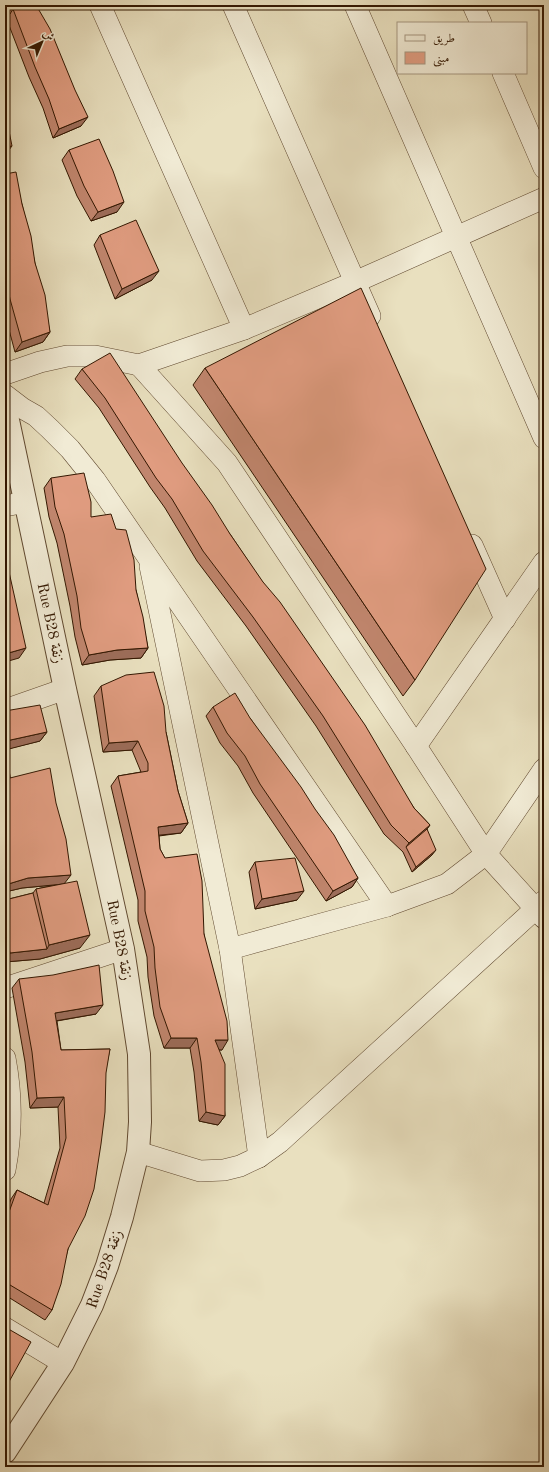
<svg xmlns="http://www.w3.org/2000/svg" width="549" height="1472" font-family="'Old Standard TT',Amiri,serif">
<rect width="100%" height="100%" fill="#e9e0bf"/>
<filter id="stains"><feTurbulence type="fractalNoise" baseFrequency=".005" numOctaves="4"/><feColorMatrix values="0 0 0 0 .2 0 0 0 0 .09 0 0 0 0 .02 0 0 0 .5 -.17"/></filter>
<radialGradient id="worn" r=".72"><stop offset=".6" stop-color="#630" stop-opacity="0"/><stop offset="1" stop-color="#630" stop-opacity=".3"/></radialGradient>
<g fill="none" stroke-linecap="round" stroke-linejoin="round">
<g stroke="#604930" stroke-width="22">
<g id="minor">
<polyline points="100,5 244,329"/>
<polyline points="233,5 370,316"/>
<polyline points="355,5 544,438"/>
<polyline points="473,5 481,23"/>
<polyline points="503,73 544,168"/>
<polyline points="139,365 227,463 416,746 486,854 544,918"/>
<polyline points="5,374 40,362 67,356 95,356 139,365 244,329 355,282 544,198"/>
<polyline points="5,395 22,408 36,416 50,429 70,449 95,480 387,906"/>
<polyline points="5,506 25,502"/>
<polyline points="472,545 505,619"/>
<polyline points="150,566 230,949 259,1157"/>
<polyline points="5,710 65,689"/>
<polyline points="416,746 544,562"/>
<polyline points="230,949 387,906 447,884 486,854 544,769"/>
<polyline points="5,988 123,949"/>
<path d="M 5,1058 C 12,1095 12,1133 5,1170"/>
<polyline points="138,1152 200,1171 224,1170 240,1166 259,1157 280,1142 544,901"/>
<polyline points="5,1328 63,1363"/>
</g>
</g>
<g stroke="#604930" stroke-width="24">
<polyline id="tertiary" points="5,406 65,689 123,949 139,1054 140,1122 138,1152 122,1217 107,1266 92,1305 63,1363 5,1452"/>
</g>
<use href="#minor" stroke="#f1ebd5" stroke-width="21"/>
<use href="#tertiary" stroke="#f1ebd5" stroke-width="22"/>
</g>
<g fill="#c1866e" stroke="#331701">
<polygon points="5,5 36,5 81,126 53,138 43,108 29,77 5,15"/>
<polygon points="69,150 117,212 91,221 77,196 62,160"/>
<polygon points="5,174 22,204 50,332 43,342 15,352 5,315"/>
<polygon points="100,235 152,280 115,299 94,245"/>
<polygon points="205,368 415,680 403,696 193,385"/>
<polygon points="82,369 230,534 414,808 430,825 427,829 432,855 412,872 403,852 384,834 316,726 246,626 197,561 165,508 150,487 99,408 75,379"/>
<polygon points="51,478 91,517 136,590 148,648 141,658 110,660 82,665 75,637 70,606 57,543 49,517 44,488"/>
<polygon points="101,686 166,732 178,791 188,823 181,833 159,836 160,849 204,934 222,1050 219,1050 225,1116 218,1125 199,1121 194,1072 190,1048 164,1048 154,1016 148,977 147,957 138,921 138,900 111,786 118,776 141,772 132,750 103,752 94,696"/>
<polygon points="213,707 250,718 358,878 352,887 326,901 253,793 238,766 220,743 206,716"/>
<polygon points="5,711 47,732 40,741 7,749 10,778 64,883 80,948 40,959 5,962 5,900 33,893 36,889 55,885 22,888 5,892"/>
<polygon points="255,862 297,900 255,909 249,872"/>
<polygon points="19,979 96,1014 57,1021 61,1050 110,1049 68,1249 52,1310 45,1320 5,1295 5,1215 11,1199 17,1190 44,1203 60,1148 58,1107 30,1108 25,1062 12,988"/>
</g>
<g fill="#9d6d5a" stroke="#331701">
<polygon points="88,117 81,126 53,138 59,129"/>
<polygon points="12,146 5,155 5,147"/>
<polygon points="124,202 117,212 91,221 98,212"/>
<polygon points="159,271 152,280 115,299 122,289"/>
<polygon points="50,332 43,342 15,352 22,342"/>
<polygon points="26,648 19,658 5,662 5,654"/>
<polygon points="148,648 141,658 110,660 82,665 89,655 117,650"/>
<polygon points="47,732 40,741 5,750 6,741"/>
<polygon points="138,741 132,750 103,752 109,743"/>
<polygon points="188,823 181,833 151,836 158,827"/>
<polygon points="430,825 423,834 406,847 409,843"/>
<polygon points="436,850 432,855 412,872 416,867"/>
<polygon points="71,875 64,884 22,888 5,892 5,885 28,878"/>
<polygon points="358,878 352,887 326,901 333,891"/>
<polygon points="304,891 297,900 255,909 262,899"/>
<polygon points="90,935 80,948 40,959 5,962 5,961 10,953 47,949 49,945"/>
<polygon points="103,1005 96,1014 49,1022 55,1013"/>
<polygon points="171,1038 197,1038 190,1048 164,1048"/>
<polygon points="215,1040 228,1040 222,1050 208,1049"/>
<polygon points="64,1097 58,1107 30,1108 37,1098"/>
<polygon points="206,1112 225,1116 218,1125 199,1121"/>
</g>
<g fill="#e09c80" stroke="#331701">
<polygon points="6,5 24,5 13,9 10,14"/>
<polygon points="24,5 36,5 50,29 75,90 88,117 59,129 49,99 35,67 13,9"/>
<polygon points="5,111 12,146 5,147"/>
<polygon points="99,139 113,171 124,202 98,212 84,186 69,150"/>
<polygon points="16,172 22,204 31,236 35,263 45,295 50,332 22,342 10,299 5,275 5,174"/>
<polygon points="136,220 159,271 122,289 100,235"/>
<polygon points="361,288 486,569 415,680 205,368"/>
<polygon points="110,353 182,463 212,505 230,534 263,582 280,602 365,725 414,808 430,825 409,843 391,825 323,716 253,617 203,551 172,499 156,478 105,398 82,369"/>
<polygon points="84,473 91,502 91,517 111,514 116,529 126,530 134,560 136,590 143,617 148,648 117,650 89,655 81,628 77,596 64,534 55,507 51,478"/>
<polygon points="5,554 26,648 5,654"/>
<polygon points="154,672 164,706 166,732 178,791 188,823 158,827 160,849 165,858 197,854 202,881 204,934 227,1021 228,1040 215,1040 225,1064 225,1116 206,1112 201,1062 197,1038 171,1038 160,1007 155,968 154,947 145,911 145,891 118,776 148,771 148,763 138,741 109,743 101,686 126,675"/>
<polygon points="235,693 250,718 301,787 315,809 334,835 358,878 333,891 260,784 245,756 227,733 213,707"/>
<polygon points="40,705 47,732 6,741 10,778 50,768 56,803 66,839 71,875 28,878 5,885 5,711"/>
<polygon points="427,829 436,850 416,867 406,847"/>
<polygon points="295,858 304,891 262,899 255,862"/>
<polygon points="77,881 90,935 49,945 36,889"/>
<polygon points="33,893 47,949 10,953 5,928 5,900"/>
<polygon points="99,965 103,1005 55,1013 61,1050 110,1049 106,1073 105,1112 101,1144 94,1189 85,1216 68,1249 61,1284 52,1310 5,1282 5,1223 17,1190 48,1205 66,1138 64,1097 37,1098 32,1052 19,979 53,975"/>
<polygon points="5,1327 31,1342 5,1389"/>
</g>
<g text-anchor="middle" stroke-width="4" stroke-linejoin="round" paint-order="stroke">
<g font-size="15" fill="#331701" stroke="#f1ebd5">
<text transform="translate(51 623) rotate(78)" y="5">Rue B28 زنقة</text>
<text transform="translate(120 940) rotate(79)" y="5">Rue B28 زنقة</text>
<text transform="translate(104 1269) rotate(-71)" y="5">Rue B28 زنقة</text>
</g>
</g>
<rect width="549" height="1472" fill="none" stroke="#e9e0bf" stroke-width="20"/>
<rect x="6" y="6" width="537" height="1460" fill="none" stroke="#331701" stroke-width="2"/>
<rect x="10" y="10" width="529" height="1452" fill="none" stroke="#331701"/>
<rect x="397" y="22" width="130" height="52" fill="#f1ebd5" stroke="#a59680"/>
<rect x="405" y="35" width="20" height="6" fill="#f1ebd5" stroke="#a59680"/>
<text x="433" y="42" font-size="12" fill="#331701">طريق</text>
<rect x="405" y="52" width="20" height="12" fill="#e09c80" stroke="#a59680"/>
<text x="433" y="62" font-size="12" fill="#331701">مبنى</text>
<g transform="translate(42 42) rotate(44)" stroke="#f1ebd5" stroke-width="3" paint-order="stroke">
<path d="M0-3L7 15L0 10L-7 15Z" fill="#331701"/>
<text y="-6" font-size="11" font-weight="bold" text-anchor="middle" fill="#331701">ش</text>
</g>
<rect width="100%" height="100%" filter="url(#stains)"/>
<rect width="100%" height="100%" fill="url(#worn)"/>
</svg>
